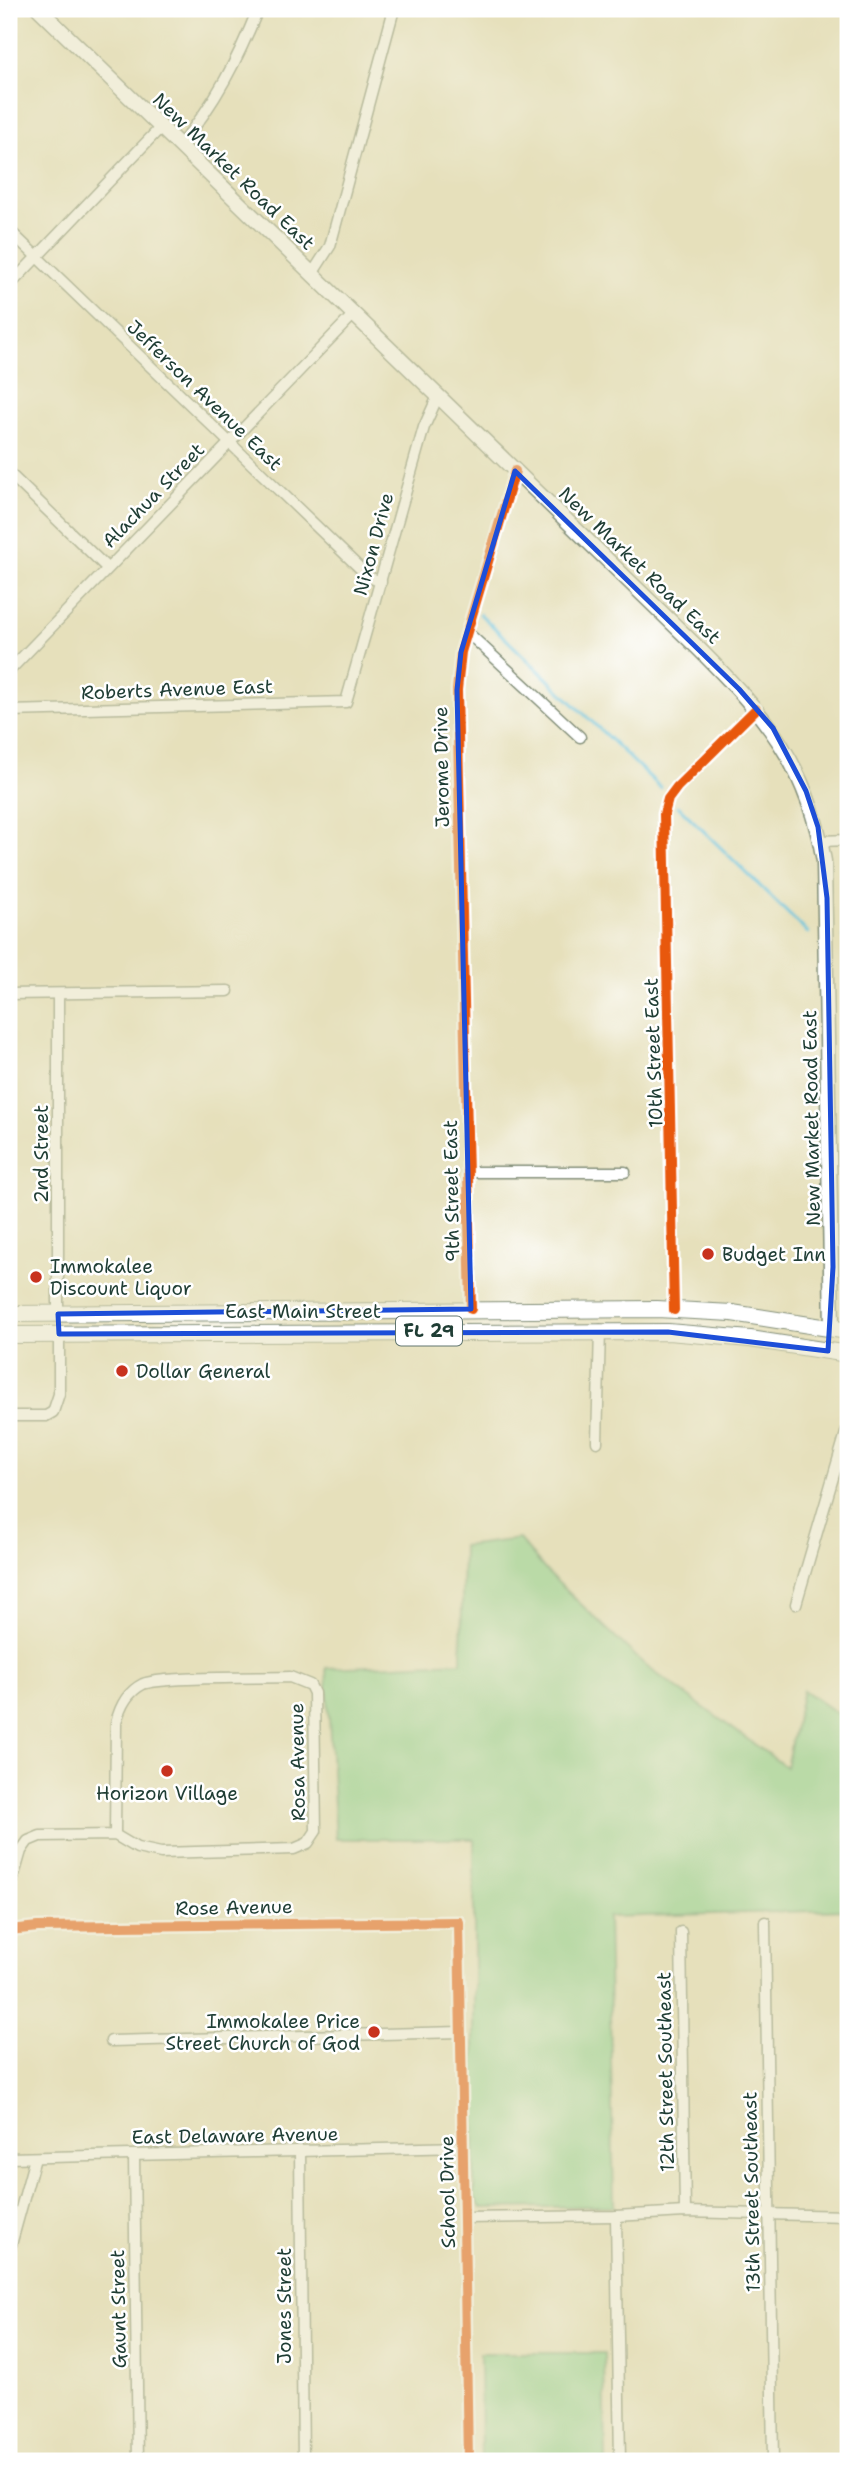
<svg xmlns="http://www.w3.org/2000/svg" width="857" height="2470" font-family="'Shantell Sans',sans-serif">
<rect width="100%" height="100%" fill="#fff"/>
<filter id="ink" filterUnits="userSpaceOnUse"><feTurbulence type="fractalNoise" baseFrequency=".0143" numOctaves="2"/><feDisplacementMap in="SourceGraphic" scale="14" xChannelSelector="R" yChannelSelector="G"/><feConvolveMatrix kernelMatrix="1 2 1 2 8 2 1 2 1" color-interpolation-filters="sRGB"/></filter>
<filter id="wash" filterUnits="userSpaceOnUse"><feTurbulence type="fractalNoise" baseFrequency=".00686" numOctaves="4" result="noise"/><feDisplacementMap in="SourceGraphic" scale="28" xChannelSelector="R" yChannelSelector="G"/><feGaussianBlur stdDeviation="1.57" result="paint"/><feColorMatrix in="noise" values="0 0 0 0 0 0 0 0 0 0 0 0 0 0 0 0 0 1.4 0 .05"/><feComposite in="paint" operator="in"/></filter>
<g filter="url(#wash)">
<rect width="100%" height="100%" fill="#e6e0bb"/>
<g fill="#86d28f" stroke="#528862" stroke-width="2">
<polygon points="519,1539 547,1572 646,1666 786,1767 803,1690 848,1721 848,1910 608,1917 614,2206 481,2208 474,2196 474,1839 336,1839 326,1668 461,1662 463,1546"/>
<polygon points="480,2353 604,2353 606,2461 481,2461"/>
</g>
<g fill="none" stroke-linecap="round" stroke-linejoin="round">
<g stroke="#60c2de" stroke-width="2.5">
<polyline points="480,614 661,788"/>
<polyline points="678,806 808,933"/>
<polyline points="843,937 848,937"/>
</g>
</g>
</g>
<g filter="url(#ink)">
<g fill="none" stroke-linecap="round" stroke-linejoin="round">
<g stroke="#828e78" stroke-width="13">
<g id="minor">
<path d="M 180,145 C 215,104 238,59 258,9"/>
<polyline points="9,230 369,577 381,582"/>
<polyline points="312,274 330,246 394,9"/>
<polyline points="9,286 161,127"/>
<polyline points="9,473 107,568"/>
<polyline points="467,632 580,737"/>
<polyline points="9,671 354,314"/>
<polyline points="9,711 346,702 424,427 438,396"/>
<polyline points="821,841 848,840"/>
<polyline points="9,994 228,991"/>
<polyline points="58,994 58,1314"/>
<polyline points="467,1172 625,1172"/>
<polyline points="471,1309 457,690 461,652 515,471"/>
<polyline points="674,1310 664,814 668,799 677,787 756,709"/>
<polyline points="9,1416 46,1416 53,1412 59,1394 59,1334"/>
<polyline points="597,1442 600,1330"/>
<polyline points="796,1604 848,1426"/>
<path d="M 9,1892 L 21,1851 L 28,1841 L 40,1836 L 115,1835 L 137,1848 L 161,1853 L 294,1849 L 308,1843 L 316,1831 L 314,1693 L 310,1685 L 290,1677 C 263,1678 162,1676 143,1684 C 127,1692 120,1706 116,1723 L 115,1835"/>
<polyline points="765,1922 773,2461"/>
<polyline points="9,1930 38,1927 459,1922 468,2461"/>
<polyline points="681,1932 685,2212"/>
<polyline points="111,2041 461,2032"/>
<polyline points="300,2151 303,2461"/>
<polyline points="134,2156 138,2461"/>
<polyline points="9,2158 463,2147"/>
<polyline points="616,2216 620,2461"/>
<polyline points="465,2218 616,2216 685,2212 848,2216"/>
<polyline points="9,2252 35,2158"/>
</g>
</g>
<g stroke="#828e78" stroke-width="17">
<path id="major" d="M 39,9 L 697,647 C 765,715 807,763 824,861 L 832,1328"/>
</g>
<g stroke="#828e78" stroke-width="18">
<g id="highway">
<polyline points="9,1314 657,1309 732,1313 848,1331"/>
<polyline points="9,1335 668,1332 750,1339 848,1354"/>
</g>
</g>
<use href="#minor" stroke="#fff" stroke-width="10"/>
<use href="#major" stroke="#fff" stroke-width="14"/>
<use href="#highway" stroke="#fff" stroke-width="16"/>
<g stroke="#fff" stroke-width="15">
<g id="cycleway">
<polyline points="471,1309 457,690 461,652 515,471"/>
<polyline points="674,1310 664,814 668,799 677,787 756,709"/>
<polyline points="9,1930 38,1927 459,1922 468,2461"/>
</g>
</g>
<use href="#cycleway" stroke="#e8590c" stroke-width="10"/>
</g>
</g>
<path d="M0 0H857V2470H0ZM 515,471 L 739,689 L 773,728 L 806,791 L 818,827 L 827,898 L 833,1267 L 828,1351 L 668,1332 L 59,1334 L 58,1314 L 471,1309 L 457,690 L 461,652 Z" fill="#e6e0bb" fill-opacity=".55" fill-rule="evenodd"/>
<path fill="none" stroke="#1d4ed8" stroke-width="5" stroke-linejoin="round" d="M 515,471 L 739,689 L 773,728 L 806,791 L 818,827 L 827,898 L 833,1267 L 828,1351 L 668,1332 L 59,1334 L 58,1314 L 471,1309 L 457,690 L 461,652 Z"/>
<g fill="#c8321e" stroke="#fff" stroke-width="2.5">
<circle cx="708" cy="1254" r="7"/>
<circle cx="36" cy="1277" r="7"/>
<circle cx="122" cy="1371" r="7"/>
<circle cx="167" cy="1771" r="7"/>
<circle cx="374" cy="2032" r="7"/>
</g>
<g text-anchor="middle" stroke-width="5" stroke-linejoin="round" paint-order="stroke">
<rect fill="#fff" stroke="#627771" stroke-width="2" x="396" y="1316.5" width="66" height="29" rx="5"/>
<g font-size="18" font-weight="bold" fill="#1f3d34">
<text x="429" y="1337">FL 29</text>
</g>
<g font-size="19" fill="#1f3d34" stroke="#fff">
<text transform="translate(234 171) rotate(44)" y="7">New Market Road East</text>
<text transform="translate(205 395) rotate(44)" y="7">Jefferson Avenue East</text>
<text transform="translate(153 495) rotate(-46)" y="7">Alachua Street</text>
<text transform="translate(373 544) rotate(-75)" y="7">Nixon Drive</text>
<text transform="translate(640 565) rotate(44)" y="7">New Market Road East</text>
<text transform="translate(177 689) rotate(-2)" y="7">Roberts Avenue East</text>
<text transform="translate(441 767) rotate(-91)" y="7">Jerome Drive</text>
<text transform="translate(653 1053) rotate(-92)" y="7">10th Street East</text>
<text transform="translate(811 1118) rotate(-91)" y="7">New Market Road East</text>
<text transform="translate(41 1154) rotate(-90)" y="7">2nd Street</text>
<text transform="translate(451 1191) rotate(-91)" y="7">9th Street East</text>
<text x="303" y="1318">East Main Street</text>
<text transform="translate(297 1762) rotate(-91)" y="7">Rosa Avenue</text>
<text transform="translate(234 1907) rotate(-1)" y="7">Rose Avenue</text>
<text transform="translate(665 2072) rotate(-91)" y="7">12th Street Southeast</text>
<text transform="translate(235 2135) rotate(-1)" y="7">East Delaware Avenue</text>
<text transform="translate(447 2192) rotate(-91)" y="7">School Drive</text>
<text transform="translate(751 2192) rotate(-91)" y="7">13th Street Southeast</text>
<text transform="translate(284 2306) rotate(-90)" y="7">Jones Street</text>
<text transform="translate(118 2309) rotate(-91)" y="7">Gaunt Street</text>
</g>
<g font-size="19" fill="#1f3d34" stroke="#fff" text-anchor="start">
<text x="722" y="1261">Budget Inn</text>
<text x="50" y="1273">Immokalee<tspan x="50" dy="22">Discount Liquor</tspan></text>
<text x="136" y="1378">Dollar General</text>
<text x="167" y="1800" text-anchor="middle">Horizon Village</text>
<text x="360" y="2028" text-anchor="end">Immokalee Price<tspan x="360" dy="22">Street Church of God</tspan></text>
</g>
</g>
<rect width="857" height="2470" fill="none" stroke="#fff" stroke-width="35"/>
</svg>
